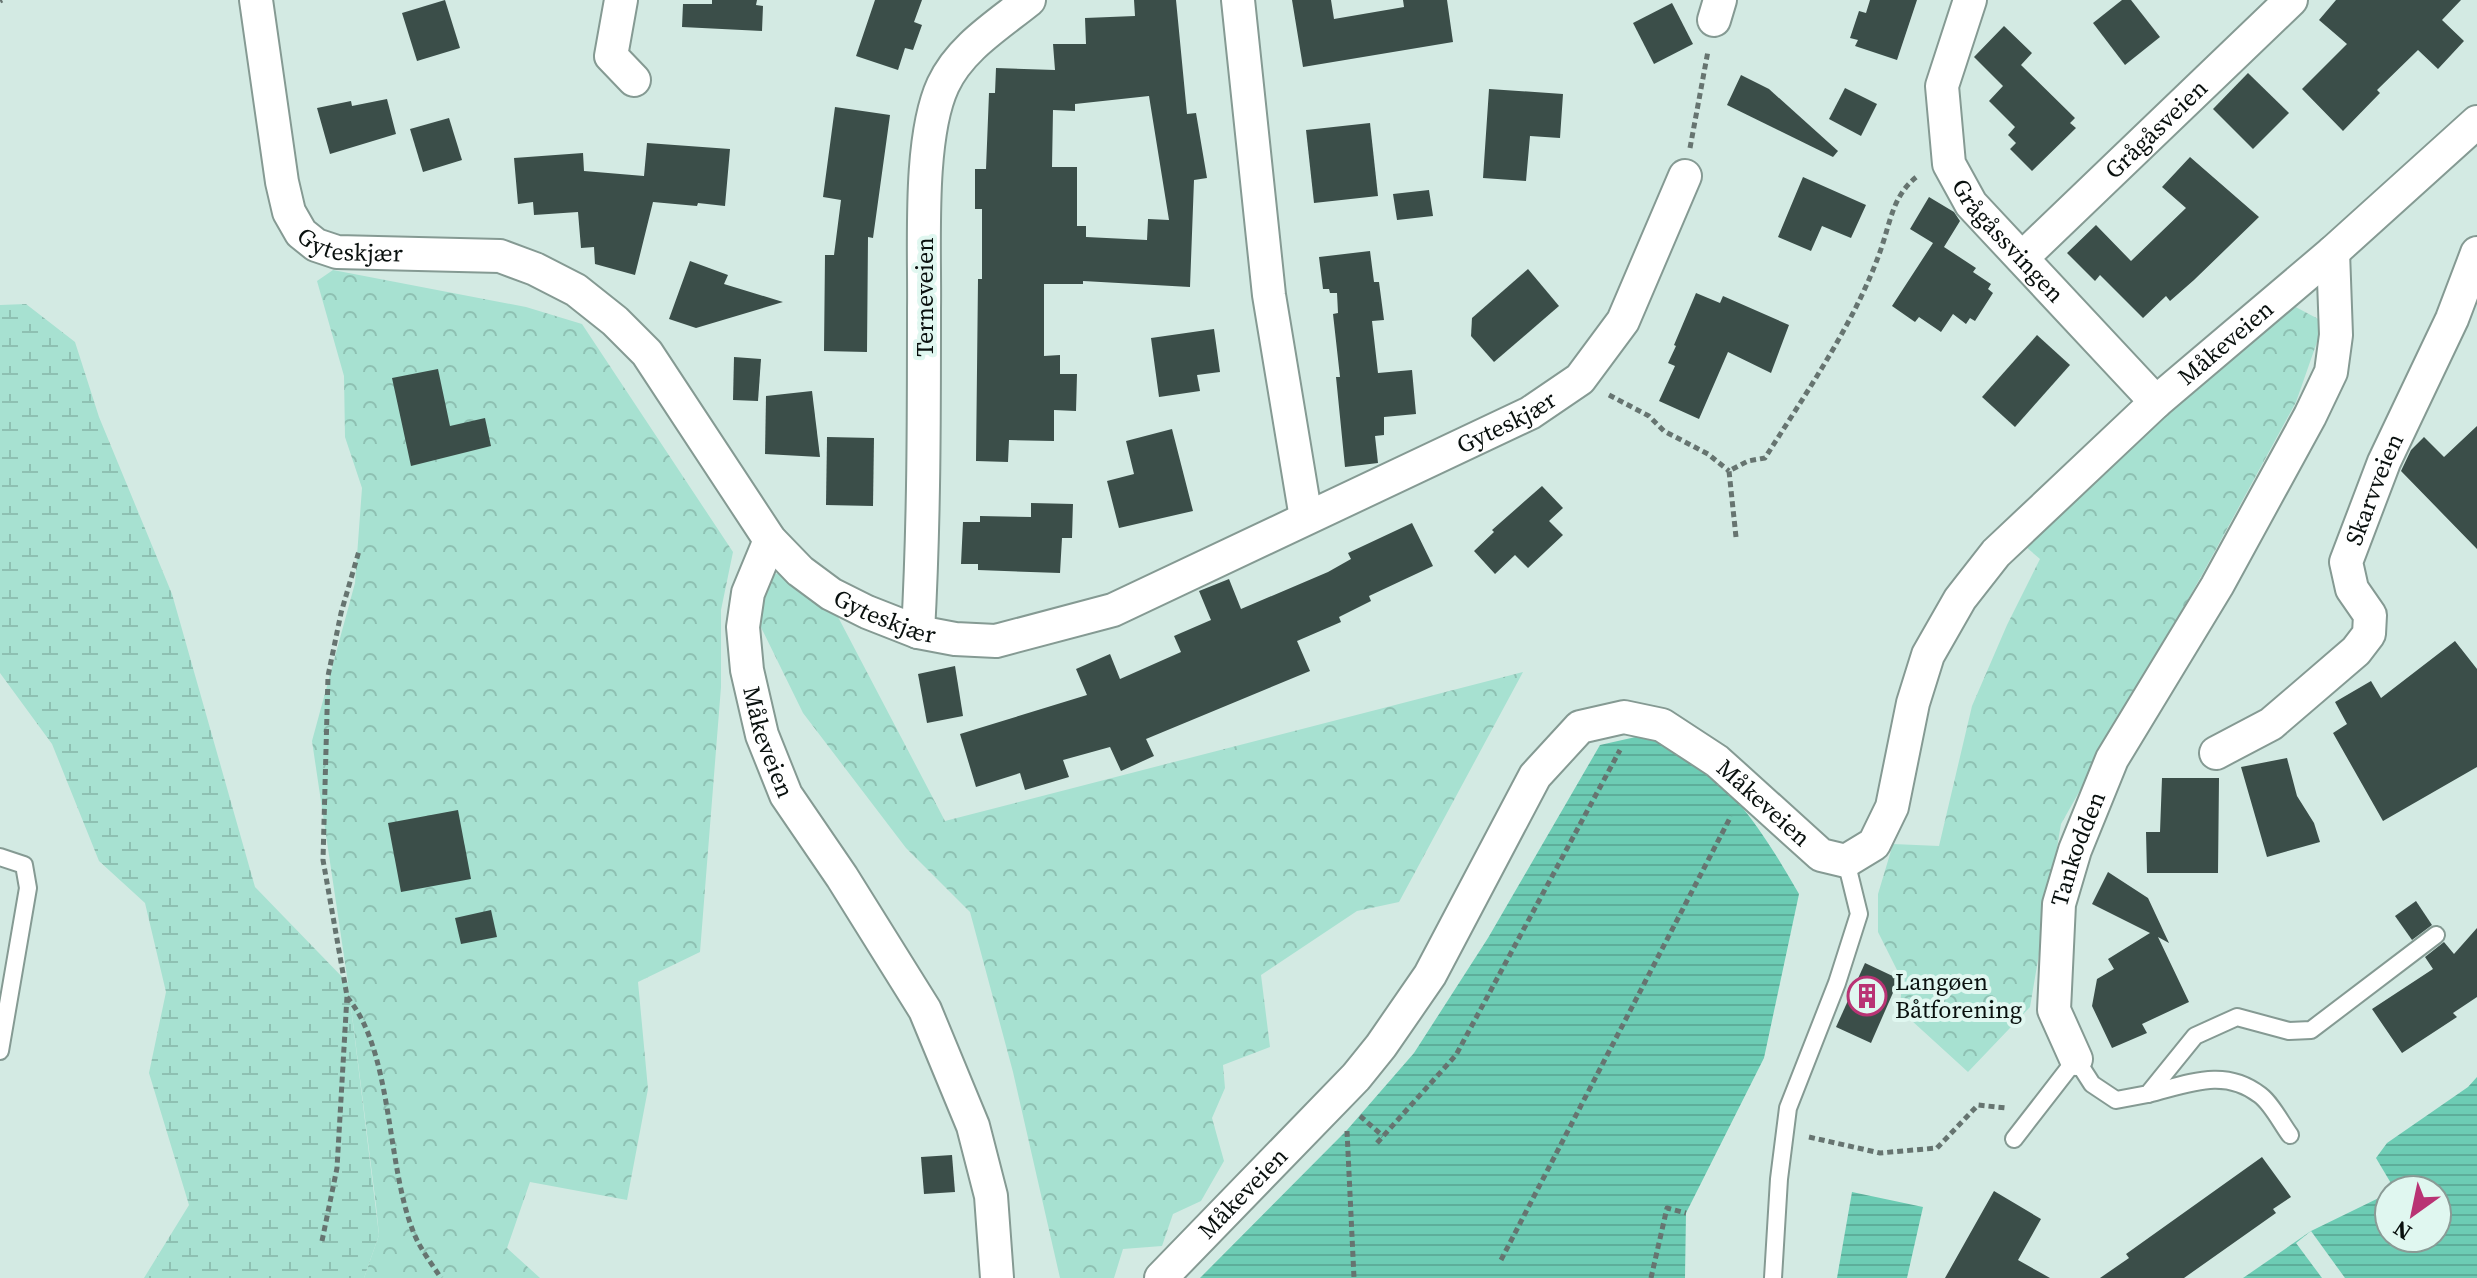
<svg xmlns="http://www.w3.org/2000/svg" width="2477" height="1278" font-family="'Source Serif 4',serif">
<defs>
<pattern id="forest-crowns" width="20" height="18" patternUnits="userSpaceOnUse" patternTransform="scale(2)"><rect width="20" height="18" fill="#a7e1d1"/><path d="M2 6a3 3 0 1 1 6 0M12 15a3 3 0 1 1 6 0" fill="none" stroke="#8ec0b2"/></pattern>
<pattern id="wetland-marsh" width="20" height="14" patternUnits="userSpaceOnUse" patternTransform="scale(2)"><rect width="20" height="14" fill="#a7e1d1"/><path d="M1 5h8M5 5V1M11 12h8M15 12V8" fill="none" stroke="#8ec0b2"/></pattern>
<pattern id="water-rules" width="6" height="5" patternUnits="userSpaceOnUse" patternTransform="scale(2)"><rect width="6" height="5" fill="#6dccb4"/><path d="M0 2.5h6" fill="none" stroke="#5dae9a"/></pattern>
</defs>
<rect width="100%" height="100%" fill="#d3eae3"/>
<g fill="url(#forest-crowns)">
<polygon points="333,270 526,307 582,324 733,552 721,610 721,687 700,952 638,982 648,1089 627,1200 530,1182 507,1248 540,1278 364,1278 379,1235 376,1205 348,983 312,741 355,583 362,488 345,437 344,376 317,281"/>
<polygon points="2288,303 2324,322 2296,402 2203,573 2061,824 2030,1007 1968,1072 1900,1010 1902,980 1878,932 1878,894 1893,844 1939,846 1972,706 2007,625 2040,559 2019,541"/>
<polygon points="791,573 837,615 945,821 1523,672 1399,902 1357,911 1261,975 1270,1047 1223,1065 1225,1088 1212,1118 1224,1161 1201,1201 1173,1214 1162,1246 1123,1249 1114,1278 1060,1278 1013,1072 970,912 906,848 803,713 755,615 767,574"/>
</g>
<polygon fill="url(#wetland-marsh)" points="26,304 75,342 99,417 172,594 255,887 348,983 379,1235 364,1278 144,1278 189,1205 149,1073 166,992 145,903 99,861 52,744 0,673 0,305"/>
<g fill="url(#water-rules)">
<path d="M 1649,734 C 1665,743 1683,750 1697,762 C 1742,798 1771,845 1799,894 L 1764,1058 L 1686,1213 L 1685,1278 L 1200,1278 L 1347,1130 L 1414,1053 L 1488,938 L 1600,745 Z"/>
<polygon points="2477,1077 2477,1278 2243,1278 2311,1231 2389,1193 2389,1238 2437,1238 2437,1190 2395,1190 2376,1158 2387,1143 2468,1087"/>
<polygon points="1852,1192 1923,1207 1907,1278 1837,1278"/>
</g>
<polygon fill="#d3eae3" points="2311,1231 2345,1278 2322,1278 2296,1243"/>
<g fill="#3b4e49" fill-rule="evenodd">
<polygon points="445,0 460,48 417,61 402,13"/>
<polygon points="712,0 757,0 756,5 763,6 762,31 682,27 683,4 712,4"/>
<polygon points="875,0 922,0 914,22 922,25 913,50 905,48 898,70 856,56"/>
<path d="M 1134,0 L 1176,0 L 1187,114 L 1196,113 L 1207,178 L 1194,180 L 1190,287 L 1083,281 L 1083,284 L 1044,284 L 1044,356 L 1060,355 L 1060,374 L 1077,374 L 1076,411 L 1054,410 L 1054,441 L 1009,440 L 1008,462 L 976,461 L 978,279 L 982,279 L 982,209 L 975,209 L 975,169 L 986,169 L 989,93 L 995,93 L 996,68 L 1055,70 L 1053,44 L 1086,44 L 1085,18 L 1135,16 ZM 1149,96 L 1169,220 L 1148,219 L 1147,240 L 1086,237 L 1086,226 L 1077,226 L 1077,167 L 1052,167 L 1053,110 L 1075,111 L 1075,104 Z"/>
<polygon points="1292,0 1331,0 1334,19 1404,7 1403,0 1447,0 1453,42 1303,67"/>
<polygon points="1870,0 1917,0 1897,60 1855,46 1858,40 1850,38 1859,11 1866,13"/>
<polygon points="2122,0 2131,0 2160,37 2125,65 2093,23"/>
<polygon points="2336,0 2461,0 2442,20 2464,41 2438,69 2418,50 2377,90 2380,93 2343,131 2302,89 2347,44 2319,20"/>
<polygon points="1672,3 1693,44 1654,64 1633,23"/>
<polygon points="2004,26 2032,53 2021,65 2075,118 2070,123 2076,128 2032,171 2010,149 2016,143 2008,135 2015,127 1989,101 2003,86 1974,57"/>
<polygon points="2248,73 2289,113 2253,149 2213,109"/>
<polygon points="1741,75 1769,89 1838,151 1833,157 1727,105"/>
<polygon points="1845,88 1877,104 1861,136 1829,119"/>
<polygon points="1489,89 1563,94 1560,138 1530,136 1526,181 1483,178"/>
<polygon points="387,99 396,134 330,154 317,108 351,101 352,106"/>
<polygon points="835,107 890,115 873,238 868,237 867,352 824,351 825,255 834,255 841,200 823,197"/>
<polygon points="449,118 462,160 423,172 410,129"/>
<polygon points="1370,123 1378,196 1314,203 1306,130"/>
<polygon points="647,143 730,149 725,206 698,203 697,206 653,202 635,275 595,264 594,247 581,248 578,212 534,215 533,202 518,204 514,158 583,153 584,171 644,176"/>
<polygon points="2190,157 2259,217 2194,280 2170,301 2166,296 2143,318 2100,275 2095,281 2067,253 2096,225 2131,261 2186,208 2162,187"/>
<polygon points="1803,177 1866,205 1851,238 1822,226 1811,251 1778,237"/>
<polygon points="1429,190 1433,216 1397,220 1393,194"/>
<polygon points="1929,197 1954,212 1960,221 1944,247 1976,268 1973,272 1991,284 1988,289 1993,293 1975,321 1970,318 1966,324 1953,314 1941,332 1919,317 1915,322 1892,306 1933,243 1910,229"/>
<polygon points="1370,251 1374,282 1379,282 1384,320 1372,321 1378,373 1412,370 1416,414 1384,417 1384,435 1375,436 1378,463 1345,467 1336,377 1340,377 1333,314 1338,313 1337,293 1330,293 1329,289 1323,289 1319,257"/>
<polygon points="690,261 728,275 724,284 783,302 696,328 669,319"/>
<polygon points="1528,269 1559,306 1494,362 1471,336 1472,318"/>
<polygon points="1696,293 1720,303 1723,296 1789,325 1771,373 1728,352 1699,419 1659,401 1675,366 1668,363 1676,346 1674,345"/>
<polygon points="1214,329 1220,372 1197,375 1200,391 1159,397 1151,338"/>
<polygon points="2037,335 2070,365 2015,427 1982,397"/>
<polygon points="734,357 761,359 758,401 733,400"/>
<polygon points="438,369 450,426 485,418 491,446 411,466 392,378"/>
<polygon points="812,391 820,457 765,454 766,396"/>
<polygon points="2477,426 2477,549 2401,471 2411,450 2424,437 2444,457"/>
<polygon points="1172,429 1193,511 1119,528 1107,481 1134,474 1126,441"/>
<polygon points="827,437 874,438 873,506 826,505"/>
<polygon points="1542,486 1563,508 1549,521 1563,535 1528,568 1515,555 1495,574 1474,551 1494,532 1492,530"/>
<polygon points="1031,503 1073,504 1072,538 1062,538 1060,573 978,570 978,564 961,564 963,522 980,522 980,516 1031,517"/>
<polygon points="1412,523 1433,566 1369,596 1371,601 1339,617 1341,622 1297,641 1310,671 1146,739 1154,756 1121,771 1110,747 1063,760 1069,777 1025,790 1020,773 976,787 960,734 1087,695 1076,669 1110,654 1120,679 1181,652 1174,636 1211,620 1199,591 1229,579 1241,609 1328,572 1351,559 1348,553"/>
<polygon points="2455,641 2477,669 2477,767 2383,821 2333,733 2347,724 2335,702 2371,681 2381,698"/>
<polygon points="955,666 963,716 927,723 918,674"/>
<polygon points="2287,758 2297,796 2314,823 2320,842 2267,857 2241,767"/>
<polygon points="2162,778 2219,778 2218,873 2147,873 2146,832 2160,832"/>
<polygon points="458,810 471,879 401,892 388,823"/>
<polygon points="2108,872 2148,898 2169,943 2158,937 2189,1002 2142,1024 2147,1033 2112,1048 2092,1006 2097,979 2114,969 2108,959 2150,933 2092,904"/>
<polygon points="2416,901 2432,925 2412,940 2395,916"/>
<polygon points="491,910 497,937 461,944 455,918"/>
<polygon points="2477,928 2477,997 2453,1013 2457,1017 2402,1053 2372,1009 2433,969 2425,957 2444,942 2454,954"/>
<polygon points="1865,963 1899,979 1871,1043 1836,1027"/>
<polygon points="952,1155 955,1192 924,1194 921,1157"/>
<polygon points="2262,1157 2291,1197 2273,1209 2276,1213 2184,1278 2100,1278 2129,1258 2126,1254"/>
<polygon points="1994,1191 2041,1219 2018,1260 2050,1278 1945,1278"/>
</g>
<g fill="none" stroke-linecap="round" stroke-linejoin="round">
<g stroke="#859a93" stroke-width="20">
<g id="service">
<polyline points="0,857 24,865 28,888 0,1051"/>
<path d="M 2148,1094 C 2188,1084 2224,1067 2260,1095 C 2272,1104 2281,1123 2290,1135"/>
<polyline points="2014,1139 2076,1059 2092,1084 2116,1100 2148,1094 2195,1036 2237,1017 2289,1031 2311,1030 2436,935"/>
<polyline points="1773,1278 1779,1179 1788,1108 1837,983 1859,914 1846,861"/>
</g>
</g>
<g stroke="#859a93" stroke-width="36">
<g id="minor">
<path id="s1" d="M 256,0 L 282,182 L 289,212 L 301,233 L 316,245 L 337,252 L 500,256 L 535,269 L 576,290 L 615,321 L 647,353 L 770,540 L 800,571 L 831,594 L 867,612 L 918,632 L 955,639 L 996,641 L 1113,610 L 1530,413 L 1580,379 L 1623,321 L 1685,176"/>
<polyline points="621,0 611,56 634,80"/>
<polyline points="1238,0 1269,295 1306,518"/>
<path id="s2" d="M 1970,0 L 1942,86 L 1949,164 L 1971,204 L 2156,402"/>
<polyline points="1714,20 1720,0"/>
<path id="s3" d="M 2022,258 L 2291,0"/>
<path id="s4" d="M 770,540 L 748,593 L 743,627 L 747,670 L 762,735 L 786,795 L 842,877 L 925,1010 L 973,1126 L 991,1196 L 997,1278"/>
<path d="M 918,632 C 924,524 924,417 924,309 C 925,248 918,139 943,85 C 960,48 998,25 1029,0"/>
<path id="s5" d="M 2216,753 L 2271,724 L 2356,651 L 2369,634 L 2370,615 L 2352,589 L 2346,562 L 2384,462 L 2452,319 L 2477,253"/>
<path id="s6" d="M 2076,1059 L 2054,1010 L 2059,904 L 2075,850 L 2112,759 L 2217,586 L 2310,416 L 2331,372 L 2336,335 L 2333,252"/>
<path id="s7" d="M 1161,1278 L 1356,1077 L 1381,1046 L 1430,975 L 1535,776 L 1580,727 L 1624,717 L 1662,725 L 1717,761 L 1821,855 L 1846,861 L 1874,844 L 1892,807 L 1913,703 L 1928,655 L 1960,599 L 1996,553 L 2156,402 L 2333,252 L 2477,122"/>
</g>
</g>
<g stroke="#667470" stroke-width="5" stroke-dasharray="6 4" stroke-linecap="butt">
<polyline points="0,1 2,0"/>
<polyline points="1690,148 1708,51"/>
<polyline points="1609,395 1649,416 1664,431 1708,454 1729,471"/>
<path d="M 1736,537 L 1729,471 L 1748,461 L 1765,458 C 1806,393 1856,321 1881,249 C 1891,220 1893,194 1919,175"/>
<path d="M 347,997 C 393,1051 386,1163 413,1231 C 419,1247 431,1263 441,1278"/>
<polyline points="1360,1116 1383,1136"/>
<polyline points="1347,1131 1354,1278"/>
<polyline points="1809,1137 1880,1153 1937,1148 1978,1105 2006,1108"/>
<polyline points="1377,1143 1456,1055 1620,750"/>
<polyline points="322,1241 337,1168 347,996 323,860 328,676 341,613 359,551"/>
<polyline points="1501,1260 1731,816"/>
<polyline points="1651,1278 1667,1208 1686,1213"/>
</g>
<use href="#service" stroke="#fff" stroke-width="16"/>
<use href="#minor" stroke="#fff" stroke-width="32"/>
</g>
<defs>
<g id="building-ring" transform="scale(2)"><circle r="9.5" fill="#e0f7f0" stroke="#b93374" stroke-width="1.5"/><path d="M-4-6H4V6H1V3H-1V6H-4ZM-2.5-4.3h1.7v1.8h-1.7ZM.8-4.3h1.7v1.8H.8ZM-2.5-1h1.7V.8h-1.7ZM.8-1h1.7V.8H.8Z" fill="#b93374"/></g>
</defs>
<g fill-rule="evenodd">
<use href="#building-ring" x="1867" y="996"/>
</g>
<g text-anchor="middle" stroke-width="8" stroke-linejoin="round" paint-order="stroke">
<g font-size="24" fill="#09100e" stroke="#e0f7f0">
<text dy="8" stroke="none"><textPath href="#s3" startOffset="186">Grågåsveien</textPath></text>
<text dy="8" stroke="none"><textPath href="#s1" startOffset="292">Gyteskjær</textPath></text>
<text dy="8" stroke="none"><textPath href="#s2" startOffset="266">Grågåssvingen</textPath></text>
<text transform="translate(925 297) rotate(-90)" y="8">Terneveien</text>
<text dy="8" stroke="none"><textPath href="#s7" startOffset="1678">Måkeveien</textPath></text>
<text dy="8" stroke="none"><textPath href="#s1" startOffset="1658">Gyteskjær</textPath></text>
<text dy="8" stroke="none"><textPath href="#s5" startOffset="352">Skarvveien</textPath></text>
<text dy="8" stroke="none"><textPath href="#s1" startOffset="986">Gyteskjær</textPath></text>
<text dy="8" stroke="none"><textPath href="#s4" startOffset="210">Måkeveien</textPath></text>
<text dy="8" stroke="none"><textPath href="#s7" startOffset="910">Måkeveien</textPath></text>
<text dy="8" stroke="none"><textPath href="#s6" startOffset="218">Tankodden</textPath></text>
<text dy="8" stroke="none"><textPath href="#s7" startOffset="118">Måkeveien</textPath></text>
</g>
<g font-size="24" fill="#09100e" stroke="#e0f7f0" text-anchor="start">
<text x="1895" y="990">Langøen<tspan x="1895" dy="28">Båtforening</tspan></text>
</g>
</g>
<g transform="translate(2413 1214) rotate(213)"><circle r="38" fill="#e0f7f0" stroke="#8a9b96" stroke-width="2"/>
<path d="M0-6L14 30L0 20L-14 30Z" fill="#b93374"/>
<text y="-12" font-size="22" font-weight="bold" text-anchor="middle" fill="#09100e">N</text>
</g>
</svg>
